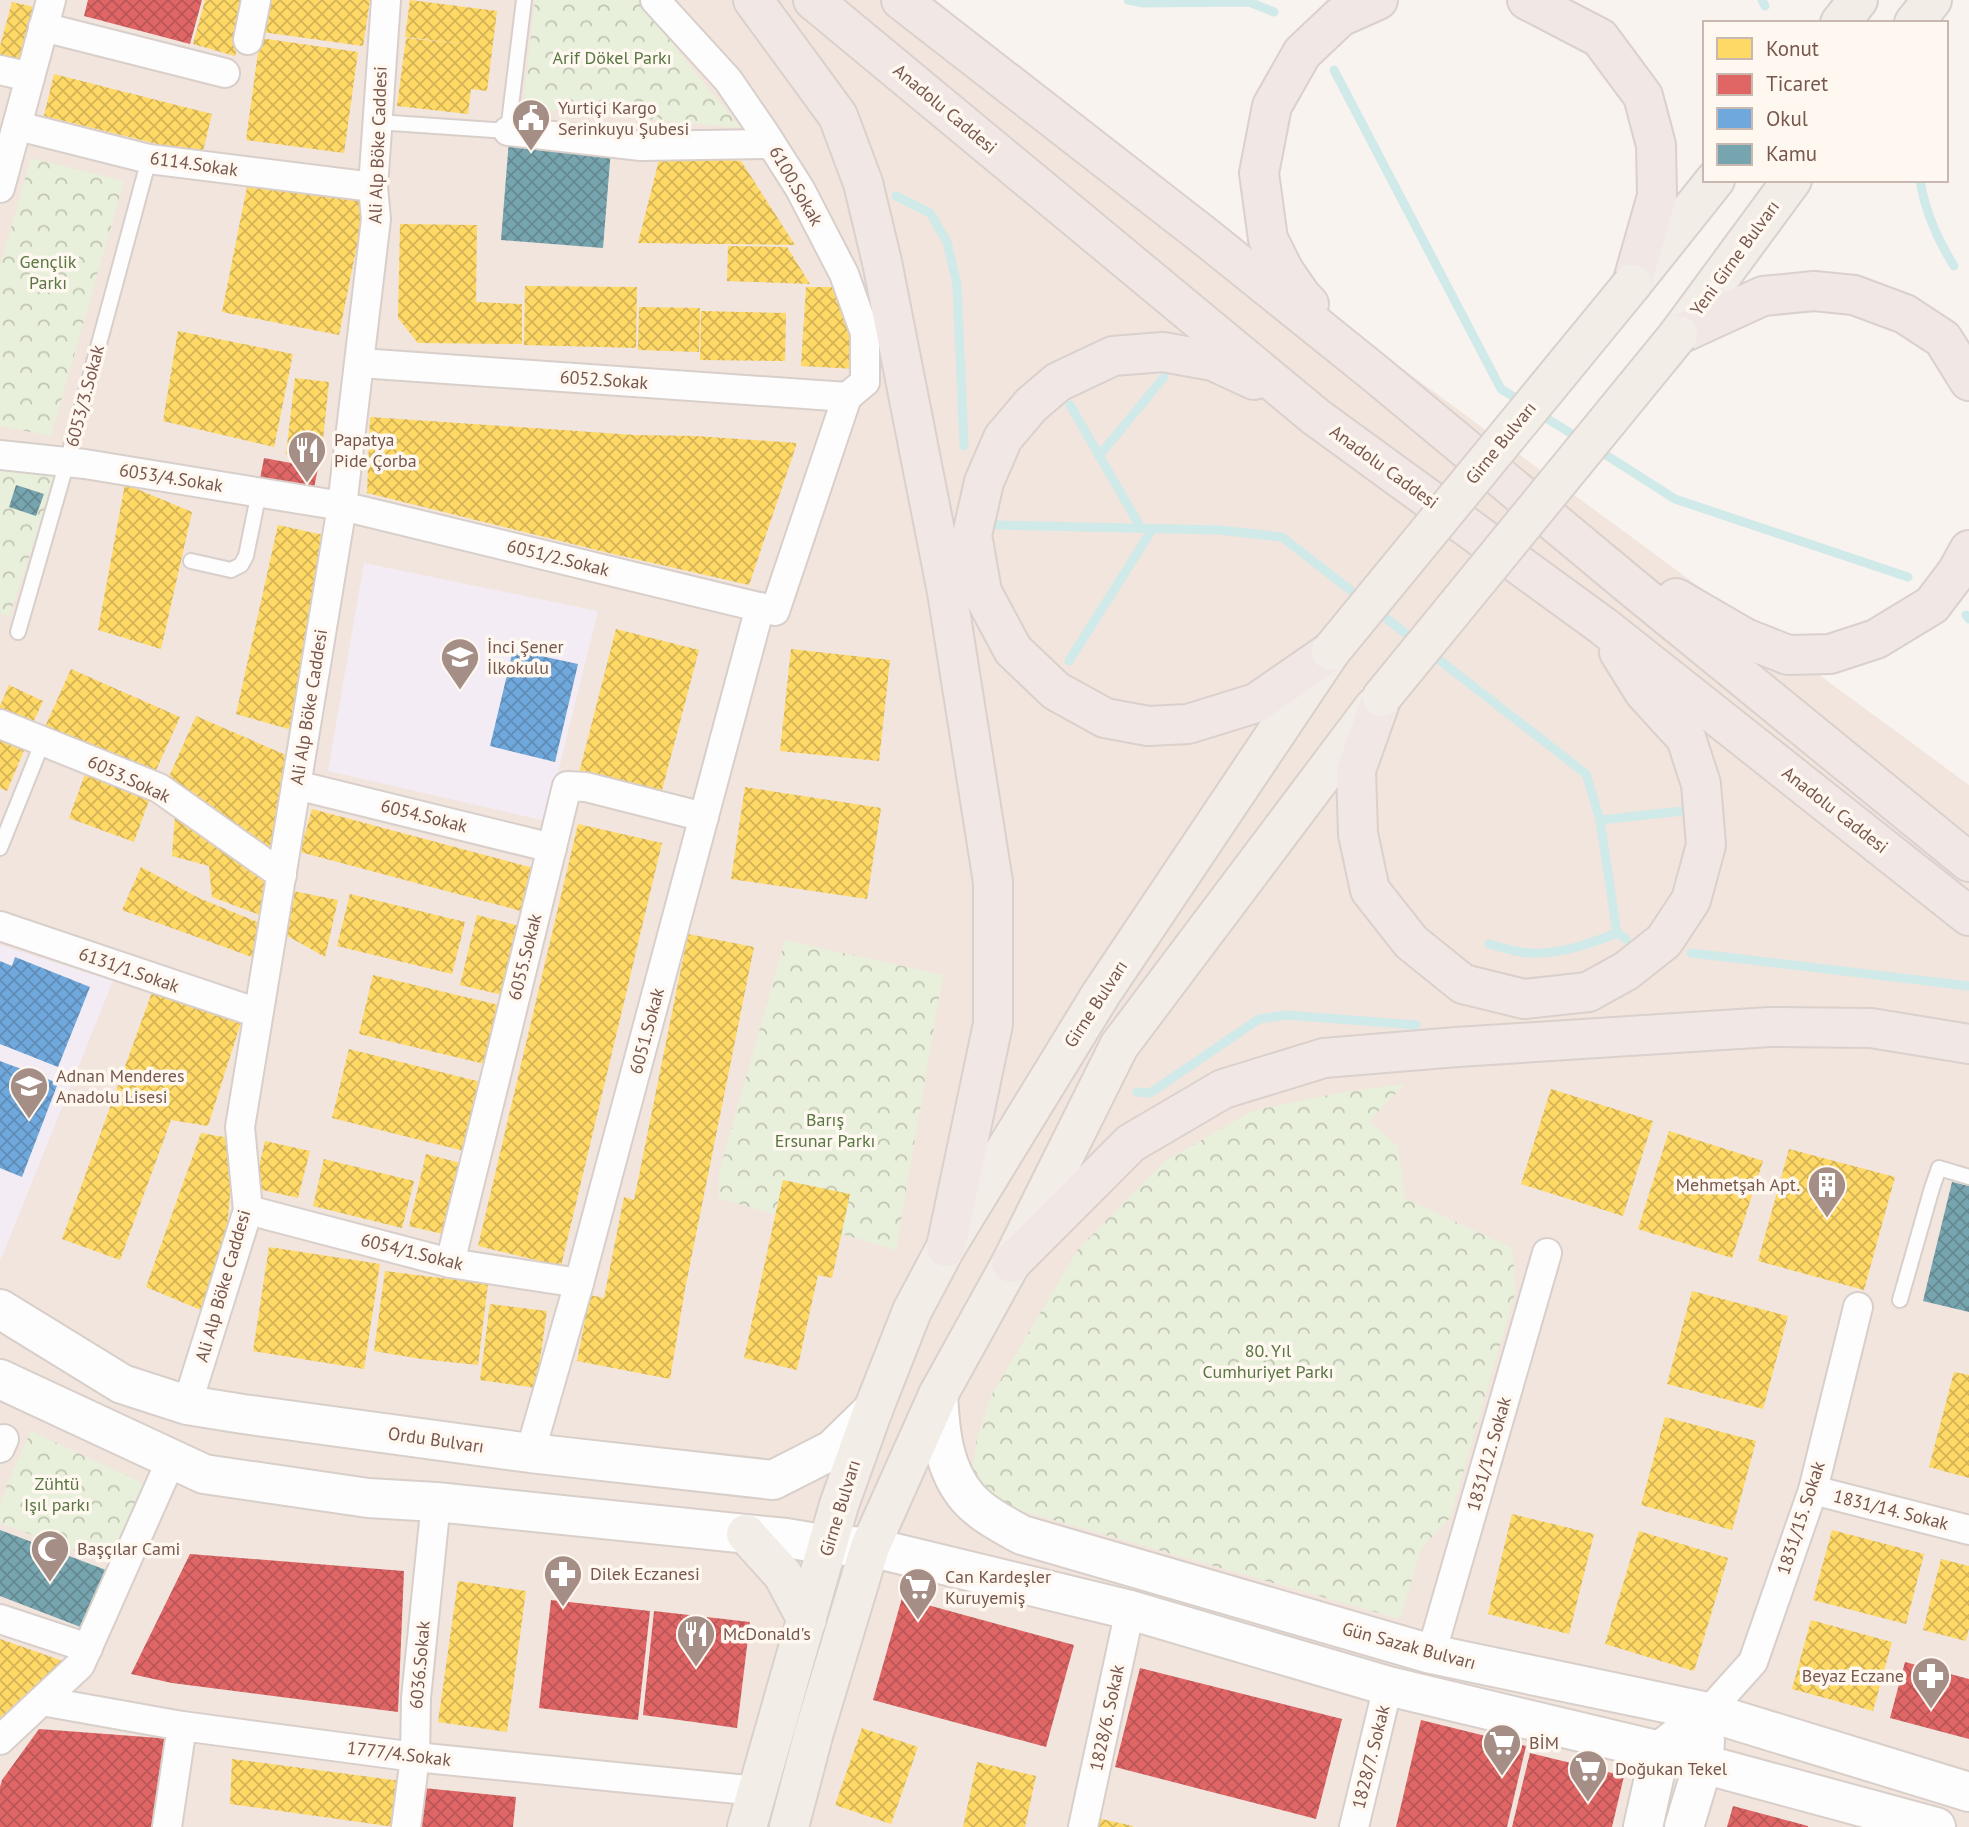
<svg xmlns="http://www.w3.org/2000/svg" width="1969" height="1827" font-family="'PT Sans',sans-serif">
<defs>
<pattern id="forest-crowns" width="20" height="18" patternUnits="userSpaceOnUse" patternTransform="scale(1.75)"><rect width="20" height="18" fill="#e8efda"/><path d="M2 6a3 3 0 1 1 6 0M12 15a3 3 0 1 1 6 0" fill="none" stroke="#c1c4b3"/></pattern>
<pattern id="homes-cross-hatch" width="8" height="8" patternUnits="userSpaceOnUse" patternTransform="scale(1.75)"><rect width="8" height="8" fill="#ffd966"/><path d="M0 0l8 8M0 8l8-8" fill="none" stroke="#d3b356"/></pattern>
<pattern id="shops-cross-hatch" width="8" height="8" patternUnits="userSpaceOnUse" patternTransform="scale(1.75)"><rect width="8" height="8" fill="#e06666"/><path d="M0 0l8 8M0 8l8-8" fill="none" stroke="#ba5756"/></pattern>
<pattern id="schools-cross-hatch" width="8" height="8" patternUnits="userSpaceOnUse" patternTransform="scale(1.75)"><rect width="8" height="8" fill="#6fa8dc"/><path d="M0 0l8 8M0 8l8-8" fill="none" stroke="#608cb5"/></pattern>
<pattern id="public-cross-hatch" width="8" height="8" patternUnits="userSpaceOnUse" patternTransform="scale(1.75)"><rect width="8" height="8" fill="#76a5af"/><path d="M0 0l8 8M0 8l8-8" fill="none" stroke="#668991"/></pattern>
</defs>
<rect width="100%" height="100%" fill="#f8f3ef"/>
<polygon fill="#f1e5dd" points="0,0 914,0 1091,140 1969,785 1969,1827 0,1827"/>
<g fill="#f4ecf4">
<polygon points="364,563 598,611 546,821 328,771"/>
<polygon points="0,945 113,981 1,1259 0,1258"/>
</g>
<g fill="url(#forest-crowns)">
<polygon points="535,0 639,0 698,76 741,128 523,107"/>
<polygon points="31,158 124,181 51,436 0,426 0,266"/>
<polygon points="0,463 57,474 9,616 0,614"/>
<polygon points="785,940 943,975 896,1250 719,1198 719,1172"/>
<polygon points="1405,1084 1369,1121 1398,1146 1405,1198 1512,1248 1516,1290 1450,1518 1422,1547 1400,1619 997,1504 972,1473 977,1438 991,1396 1078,1249 1165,1161 1252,1111 1338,1093"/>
<polygon points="31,1431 149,1486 113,1565 0,1523 0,1506 6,1487"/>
</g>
<g fill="url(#homes-cross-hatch)">
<polygon points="205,0 250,0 235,56 193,44"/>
<polygon points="266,0 370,0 363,46 262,32"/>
<polygon points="410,0 497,11 487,91 471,89 468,114 397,106 406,38 473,45 405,37"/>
<polygon points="12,2 34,7 20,62 0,57 0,46"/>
<polygon points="260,38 358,52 344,153 246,140"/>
<polygon points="54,74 212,114 202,155 44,116"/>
<polygon points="660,156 741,161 795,245 638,243"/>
<polygon points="249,177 366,200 339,335 222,312"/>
<polygon points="400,224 477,225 476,302 522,304 522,344 418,343 398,318"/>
<polygon points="728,246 787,247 810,284 727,281"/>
<polygon points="525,286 637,287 636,348 524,345"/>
<polygon points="806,287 837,287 848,300 856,369 801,366"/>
<polygon points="639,307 700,308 699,352 638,350"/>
<polygon points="701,311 786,313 785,361 700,360"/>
<polygon points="178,331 293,354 274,447 163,421"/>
<polygon points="295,378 329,382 321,458 286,454"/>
<polygon points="370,417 635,435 695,436 797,443 749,585 609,553 367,493"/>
<polygon points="125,484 192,512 161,649 98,630"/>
<polygon points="278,525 328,536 292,730 236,714"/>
<polygon points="616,629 699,650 661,794 579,773"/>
<polygon points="791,649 890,660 879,761 780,751"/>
<polygon points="71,669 180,717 153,777 44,729"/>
<polygon points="9,685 43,701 28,734 0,721 0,706"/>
<polygon points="196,716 295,759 279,855 167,781"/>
<polygon points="0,737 25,748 7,791 0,788"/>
<polygon points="87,769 152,792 134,842 69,818"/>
<polygon points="745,787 881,808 867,899 731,879"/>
<polygon points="312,809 533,868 521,911 300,852"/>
<polygon points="175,815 275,878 271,919 212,897 209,866 172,856"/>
<polygon points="578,824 662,843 561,1266 478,1246"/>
<polygon points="141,867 199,898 262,924 263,961 122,910"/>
<polygon points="293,891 338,900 325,957 284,934"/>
<polygon points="350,894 465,922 452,974 337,946"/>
<polygon points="477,915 524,927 507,996 460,985"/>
<polygon points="688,934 754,947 685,1289 670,1379 577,1361 590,1295 604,1298 624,1197 634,1200"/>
<polygon points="373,975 503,1006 489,1065 359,1034"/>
<polygon points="154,987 242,1019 208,1126 171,1120 120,1260 62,1239"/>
<polygon points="349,1049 485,1083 468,1152 332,1118"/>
<polygon points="1551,1089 1653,1121 1623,1216 1521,1184"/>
<polygon points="1669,1131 1763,1161 1732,1258 1638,1229"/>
<polygon points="201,1133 235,1139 227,1228 208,1313 146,1287"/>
<polygon points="265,1141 310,1151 298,1198 254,1188"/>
<polygon points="1789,1149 1895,1177 1864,1290 1758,1261"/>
<polygon points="426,1154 464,1164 447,1235 409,1226"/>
<polygon points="324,1159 414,1181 402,1228 313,1206"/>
<polygon points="783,1180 850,1194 832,1278 818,1275 797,1370 744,1358"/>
<polygon points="269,1247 380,1264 364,1369 253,1351"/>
<polygon points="385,1271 488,1284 478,1365 421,1359 374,1351"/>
<polygon points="1692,1291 1788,1316 1763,1409 1667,1384"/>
<polygon points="490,1304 547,1311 536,1388 480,1380"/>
<polygon points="1954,1372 1969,1375 1969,1478 1929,1467"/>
<polygon points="1665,1417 1756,1441 1732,1530 1641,1505"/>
<polygon points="1512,1514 1594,1534 1569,1634 1488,1614"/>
<polygon points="1832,1530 1924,1554 1906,1624 1813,1600"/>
<polygon points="1639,1531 1728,1558 1694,1671 1605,1644"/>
<polygon points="1941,1559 1969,1566 1969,1628 1966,1641 1923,1630"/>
<polygon points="458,1581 526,1591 507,1732 438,1722"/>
<polygon points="1811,1620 1892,1642 1873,1711 1792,1689"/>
<polygon points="0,1639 63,1661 0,1718"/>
<polygon points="862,1728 918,1747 891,1824 835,1805"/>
<polygon points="232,1759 401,1781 395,1827 230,1804"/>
<polygon points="977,1762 1036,1776 1025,1827 963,1827"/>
<polygon points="1097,1818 1133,1826 1133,1827 1095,1827"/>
</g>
<g fill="url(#shops-cross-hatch)">
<polygon points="88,0 202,0 190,44 84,16"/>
<polygon points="264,458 318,468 314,488 260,479"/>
<polygon points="190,1554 404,1571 398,1712 172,1683 131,1674"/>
<polygon points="902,1598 1074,1645 1046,1747 873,1700"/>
<polygon points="551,1600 650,1611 638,1720 539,1708"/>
<polygon points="654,1611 750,1622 737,1728 643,1715"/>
<polygon points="1905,1662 1969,1679 1969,1739 1890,1718"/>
<polygon points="1140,1668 1342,1719 1316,1819 1115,1767"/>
<polygon points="1421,1720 1526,1746 1507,1827 1396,1827"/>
<polygon points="39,1729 173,1739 156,1827 0,1827 0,1787 2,1780"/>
<polygon points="1530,1753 1624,1776 1612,1827 1512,1827"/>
<polygon points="423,1788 516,1797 513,1827 419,1827"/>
<polygon points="1733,1806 1808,1826 1808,1827 1727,1827"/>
</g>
<g fill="url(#schools-cross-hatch)">
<polygon points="513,650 578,664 555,762 490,746"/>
<polygon points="15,957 90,987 58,1067 0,1044 0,961 12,966"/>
<polygon points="0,1061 58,1083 22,1177 0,1168"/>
</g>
<g fill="url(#public-cross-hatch)">
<polygon points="509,140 611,149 603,248 501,240"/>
<polygon points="16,485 44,494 36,516 9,507"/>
<polygon points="1952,1182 1969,1186 1969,1312 1923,1301"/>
<polygon points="0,1530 106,1570 83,1628 0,1596"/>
</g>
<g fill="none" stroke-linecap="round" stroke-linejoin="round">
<g stroke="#cfeae9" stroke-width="9">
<polyline points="1128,0 1143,3 1249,2 1274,12"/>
<polyline points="1762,0 1765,6"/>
<polyline points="1334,70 1501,389 1524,403"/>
<path d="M 1920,180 C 1925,211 1937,239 1954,266"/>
<polyline points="896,196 930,213 947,242 957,285 964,446"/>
<polyline points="1070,405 1141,528"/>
<polyline points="1538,413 1580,439"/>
<polyline points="1595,448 1675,499 1908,577"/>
<polyline points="1099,456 1164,377"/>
<polyline points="995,525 1219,530 1282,537 1363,600"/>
<polyline points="1377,611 1415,641"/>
<polyline points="1966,615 1969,619"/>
<polyline points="1429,652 1586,774 1600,820 1617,933 1626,939"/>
<polyline points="1069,661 1153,528"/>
<polyline points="1600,820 1683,811"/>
<path d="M 1489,944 C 1499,947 1510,950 1521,952 C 1553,957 1587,945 1617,933"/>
<polyline points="1691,953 1969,986"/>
<polyline points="1137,1092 1150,1093 1259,1019 1286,1015 1416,1025"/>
</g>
<g stroke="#d8cfcb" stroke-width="18">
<g id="lane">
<polyline points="377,122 508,131 524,0"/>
<polyline points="191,561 231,570 241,565 246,556 259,492"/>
<polyline points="18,632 67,462 149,159"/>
<polyline points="0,848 43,741"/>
<polyline points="1900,1300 1932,1188 1939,1168 1969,1177"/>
</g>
</g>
<g stroke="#d8cfcb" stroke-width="32">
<g id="street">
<polyline points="655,0 728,80 765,134 800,189 844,274 865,333 865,382 847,397"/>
<polyline points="43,27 225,73"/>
<polyline points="248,40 256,0"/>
<polyline points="0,70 30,77"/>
<polyline points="18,126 149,159 373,187"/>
<polyline points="508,131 641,146 771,144"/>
<polyline points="0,188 51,0"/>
<polyline points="360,363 847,397"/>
<polyline points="0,455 85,464 342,506 775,611 847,397"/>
<polyline points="0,724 159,788 282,875"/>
<polyline points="296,785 552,848"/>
<polyline points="0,926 258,1013"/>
<polyline points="248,1210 450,1263 579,1283"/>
<polyline points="450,1263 567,786 586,787 704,817"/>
<polyline points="187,1405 248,1210 240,1127 342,506 376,219 373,187 386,0"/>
<polyline points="0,1448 4,1439"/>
<polyline points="530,1453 579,1283 760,607"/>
<polyline points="1813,1490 1969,1530"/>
<polyline points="0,1619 88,1648"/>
<polyline points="1431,1654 1547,1253"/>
<polyline points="42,1701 182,1726 415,1757 757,1791"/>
<polyline points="1708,1712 1753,1662 1813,1490 1858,1307"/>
<polyline points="0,1740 80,1665 172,1458"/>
<polyline points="167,1827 182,1726"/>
<polyline points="406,1827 415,1757 416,1698 436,1502"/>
<polyline points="1083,1827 1130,1610"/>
<polyline points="1354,1827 1388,1686"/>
</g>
</g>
<g stroke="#d8cfca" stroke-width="42">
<g id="secondary">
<polyline points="0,1309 122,1384 187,1405 243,1414 530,1453 773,1480 832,1450 873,1410"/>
<polyline points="0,1379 204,1474 368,1498 436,1502 786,1538 828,1545 870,1547 1130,1610 1388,1686 1660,1751 1703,1764 1936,1827"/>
<path d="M 938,1395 C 940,1431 943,1469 968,1498 C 982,1514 1004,1525 1022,1535 L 1431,1654 L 1708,1712 L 1969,1792"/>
<polyline points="1643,1827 1660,1751 1679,1736"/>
<polyline points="1684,1827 1703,1764 1705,1741"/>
</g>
</g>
<g stroke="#dad0cc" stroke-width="42">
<g id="primary">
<polyline points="1840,23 1858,0"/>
<polyline points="1914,23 1932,0"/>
<polyline points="1632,284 1715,180"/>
<polyline points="1678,335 1792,180"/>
<polyline points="746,1534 783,1575 807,1620"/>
<polyline points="747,1827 839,1505 873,1410 912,1311 946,1247 1101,994 1331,651"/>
<polyline points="789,1827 814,1732 870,1547 938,1395 1011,1263 1119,1046 1374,707"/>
</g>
</g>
<g stroke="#dad0cc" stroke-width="42">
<g id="highway">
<polyline points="753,0 838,116 863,183 882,262 947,592 993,882 993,1024 946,1247"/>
<polyline points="813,0 1316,417 1603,626 1969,916"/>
<polyline points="901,0 1207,238 1376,374 1632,587 1969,862"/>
<polyline points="1527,0 1600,38 1643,96 1656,145 1657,196 1632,284"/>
<polyline points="1309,304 1302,297 1284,271 1268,239 1259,173 1272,106 1302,53 1340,17 1378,0"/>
<polyline points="1678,335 1763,296 1814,291 1854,295 1905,314 1943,339 1969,381"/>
<polyline points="1254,380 1213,361 1163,352 1113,356 1058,382 1031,405 1003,438 984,482 972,535 982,592 1013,650 1056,691 1105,718 1148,726 1188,724 1256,703 1331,651"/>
<polyline points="1676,598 1745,638 1788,655 1830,654 1876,639 1932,605 1957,572 1969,550"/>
<polyline points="1382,697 1356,770 1358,834 1370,890 1411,942 1463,984 1524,999 1588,992 1626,971 1664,941 1691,900 1706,845 1701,784 1686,738 1644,692 1619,652"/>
<polyline points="1011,1263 1131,1143 1223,1089 1324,1058 1457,1047 1770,1027 1871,1028 1969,1044"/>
</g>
</g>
<use href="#lane" stroke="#fefdfd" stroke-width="14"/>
<use href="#street" stroke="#fefdfd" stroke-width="28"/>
<use href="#secondary" stroke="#fefdfd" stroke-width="38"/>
<use href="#primary" stroke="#f3ede7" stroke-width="38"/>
<use href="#highway" stroke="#f1e8e6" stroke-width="38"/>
<g stroke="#dad0cc" stroke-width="42" stroke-linecap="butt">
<g id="primary-bridge">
<polyline points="1331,651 1632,284"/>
<polyline points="1382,697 1678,335"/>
</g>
</g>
<use href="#primary-bridge" stroke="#f3ede7" stroke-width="38"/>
</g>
<defs>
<g id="civic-pin" transform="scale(2.0125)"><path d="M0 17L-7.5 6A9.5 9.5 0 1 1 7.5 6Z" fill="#a58e86" stroke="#fff8f1"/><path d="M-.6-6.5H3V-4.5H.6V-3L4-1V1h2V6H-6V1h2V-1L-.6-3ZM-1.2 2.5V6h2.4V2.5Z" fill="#fff"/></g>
<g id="restaurant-pin" transform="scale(2.0125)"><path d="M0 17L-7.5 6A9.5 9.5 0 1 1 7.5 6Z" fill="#a58e86" stroke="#fff8f1"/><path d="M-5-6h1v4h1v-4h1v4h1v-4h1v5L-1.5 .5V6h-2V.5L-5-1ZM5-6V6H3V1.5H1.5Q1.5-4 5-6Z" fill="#fff"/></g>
<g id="school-pin" transform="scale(2.0125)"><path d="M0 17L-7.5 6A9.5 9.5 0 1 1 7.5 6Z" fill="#a58e86" stroke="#fff8f1"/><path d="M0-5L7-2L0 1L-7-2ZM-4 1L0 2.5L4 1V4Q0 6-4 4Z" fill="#fff"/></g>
<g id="building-pin" transform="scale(2.0125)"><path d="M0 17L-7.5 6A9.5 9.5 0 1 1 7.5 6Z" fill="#a58e86" stroke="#fff8f1"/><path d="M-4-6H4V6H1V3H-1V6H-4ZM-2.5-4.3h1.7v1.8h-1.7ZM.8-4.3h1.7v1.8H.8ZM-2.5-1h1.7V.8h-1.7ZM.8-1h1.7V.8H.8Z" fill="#fff"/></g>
<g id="mosque-pin" transform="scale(2.0125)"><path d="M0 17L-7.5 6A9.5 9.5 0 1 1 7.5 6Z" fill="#a58e86" stroke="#fff8f1"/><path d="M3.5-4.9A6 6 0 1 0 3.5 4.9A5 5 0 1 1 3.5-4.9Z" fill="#fff"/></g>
<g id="pharmacy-pin" transform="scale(2.0125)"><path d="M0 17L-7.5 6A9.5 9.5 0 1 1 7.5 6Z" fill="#a58e86" stroke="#fff8f1"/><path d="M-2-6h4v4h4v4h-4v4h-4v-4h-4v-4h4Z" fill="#fff"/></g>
<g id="supermarket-pin" transform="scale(2.0125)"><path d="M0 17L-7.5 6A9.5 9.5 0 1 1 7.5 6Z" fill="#a58e86" stroke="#fff8f1"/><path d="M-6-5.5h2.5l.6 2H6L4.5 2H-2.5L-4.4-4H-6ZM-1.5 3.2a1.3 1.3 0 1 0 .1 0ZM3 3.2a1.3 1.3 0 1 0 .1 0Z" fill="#fff"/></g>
</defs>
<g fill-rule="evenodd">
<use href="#civic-pin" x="531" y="118"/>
<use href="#restaurant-pin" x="307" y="450"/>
<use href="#school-pin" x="460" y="657"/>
<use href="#school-pin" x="29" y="1086"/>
<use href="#building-pin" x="1827" y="1185"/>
<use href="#mosque-pin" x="50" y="1549"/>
<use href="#pharmacy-pin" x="563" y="1574"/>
<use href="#supermarket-pin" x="918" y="1587"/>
<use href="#restaurant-pin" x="696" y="1634"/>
<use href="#pharmacy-pin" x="1931" y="1676"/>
<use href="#supermarket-pin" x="1502" y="1743"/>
<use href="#supermarket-pin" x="1588" y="1769"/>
</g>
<g text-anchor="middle" stroke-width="7" stroke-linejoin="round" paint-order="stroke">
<g font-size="18" fill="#587742" stroke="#fff8f1">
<text x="612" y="64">Arif Dökel Parkı</text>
<text x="48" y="268">Gençlik<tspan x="48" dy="21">Parkı</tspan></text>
<text x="825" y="1126">Barış<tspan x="825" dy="21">Ersunar Parkı</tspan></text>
<text x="1268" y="1357">80. Yıl<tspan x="1268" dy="21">Cumhuriyet Parkı</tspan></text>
<text x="57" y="1490">Zühtü<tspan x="57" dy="21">Işıl parkı</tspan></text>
</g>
<g font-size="18" fill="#78574d" stroke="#fff8f1" text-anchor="start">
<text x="558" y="114">Yurtiçi Kargo<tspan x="558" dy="21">Serinkuyu Şubesi</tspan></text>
<text x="334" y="446">Papatya<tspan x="334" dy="21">Pide Çorba</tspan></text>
<text x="487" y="653">İnci Şener<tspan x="487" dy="21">İlkokulu</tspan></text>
<text x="56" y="1082">Adnan Menderes<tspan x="56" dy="21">Anadolu Lisesi</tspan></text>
<text x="1800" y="1191" text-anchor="end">Mehmetşah Apt.</text>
<text x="77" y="1555">Başçılar Cami</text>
<text x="590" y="1580">Dilek Eczanesi</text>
<text x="945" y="1583">Can Kardeşler<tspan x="945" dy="21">Kuruyemiş</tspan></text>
<text x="723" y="1640">McDonald's</text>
<text x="1904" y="1682" text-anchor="end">Beyaz Eczane</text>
<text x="1529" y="1749">BİM</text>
<text x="1615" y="1775">Doğukan Tekel</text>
</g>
<g font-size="18" fill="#78574d" stroke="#fff8f1">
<text transform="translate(945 109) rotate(40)" y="6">Anadolu Caddesi</text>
<text transform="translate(378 145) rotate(-88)" y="6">Ali Alp Böke Caddesi</text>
<text transform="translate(194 164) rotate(8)" y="6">6114.Sokak</text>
<text transform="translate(796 186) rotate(60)" y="6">6100.Sokak</text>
<text transform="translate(1735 258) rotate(-54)" y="6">Yeni Girne Bulvarı</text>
<text transform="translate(604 380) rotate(4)" y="6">6052.Sokak</text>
<text transform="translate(85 396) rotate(-75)" y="6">6053/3.Sokak</text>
<text transform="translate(1501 443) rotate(-51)" y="6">Girne Bulvarı</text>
<text transform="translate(1384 467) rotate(36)" y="6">Anadolu Caddesi</text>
<text transform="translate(171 478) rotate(9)" y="6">6053/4.Sokak</text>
<text transform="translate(558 558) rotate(14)" y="6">6051/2.Sokak</text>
<text transform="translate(309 707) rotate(-81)" y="6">Ali Alp Böke Caddesi</text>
<text transform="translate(129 779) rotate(25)" y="6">6053.Sokak</text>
<text transform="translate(1835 810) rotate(38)" y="6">Anadolu Caddesi</text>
<text transform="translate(424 816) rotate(14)" y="6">6054.Sokak</text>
<text transform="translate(525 957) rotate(-76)" y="6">6055.Sokak</text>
<text transform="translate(129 970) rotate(19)" y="6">6131/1.Sokak</text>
<text transform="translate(1096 1004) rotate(-57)" y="6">Girne Bulvarı</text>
<text transform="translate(647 1031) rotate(-75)" y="6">6051.Sokak</text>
<text transform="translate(412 1252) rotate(14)" y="6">6054/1.Sokak</text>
<text transform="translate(223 1286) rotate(-74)" y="6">Ali Alp Böke Caddesi</text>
<text transform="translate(436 1440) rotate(8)" y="6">Ordu Bulvarı</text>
<text transform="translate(1489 1454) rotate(-74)" y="6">1831/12. Sokak</text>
<text transform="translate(840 1508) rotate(-73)" y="6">Girne Bulvarı</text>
<text transform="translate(1891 1510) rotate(14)" y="6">1831/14. Sokak</text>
<text transform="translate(1801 1518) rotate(-72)" y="6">1831/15. Sokak</text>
<text transform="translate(1409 1646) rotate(15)" y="6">Gün Sazak Bulvarı</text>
<text transform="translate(420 1665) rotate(-85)" y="6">6036.Sokak</text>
<text transform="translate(1107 1718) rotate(-78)" y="6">1828/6. Sokak</text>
<text transform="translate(399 1754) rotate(7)" y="6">1777/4.Sokak</text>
<text transform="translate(1371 1757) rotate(-76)" y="6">1828/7. Sokak</text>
</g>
</g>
<rect x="1703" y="21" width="245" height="161" fill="#fff8f1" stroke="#c9b8af" stroke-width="2"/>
<rect x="1717" y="38" width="35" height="21" fill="#ffd966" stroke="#c9b8af" stroke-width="2"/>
<text x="1766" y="56" font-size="21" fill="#78574d">Konut</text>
<rect x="1717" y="74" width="35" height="21" fill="#e06666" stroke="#c9b8af" stroke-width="2"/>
<text x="1766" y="91" font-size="21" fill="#78574d">Ticaret</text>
<rect x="1717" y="108" width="35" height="21" fill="#6fa8dc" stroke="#c9b8af" stroke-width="2"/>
<text x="1766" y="126" font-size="21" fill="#78574d">Okul</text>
<rect x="1717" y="144" width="35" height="21" fill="#76a5af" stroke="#c9b8af" stroke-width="2"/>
<text x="1766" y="161" font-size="21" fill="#78574d">Kamu</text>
</svg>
